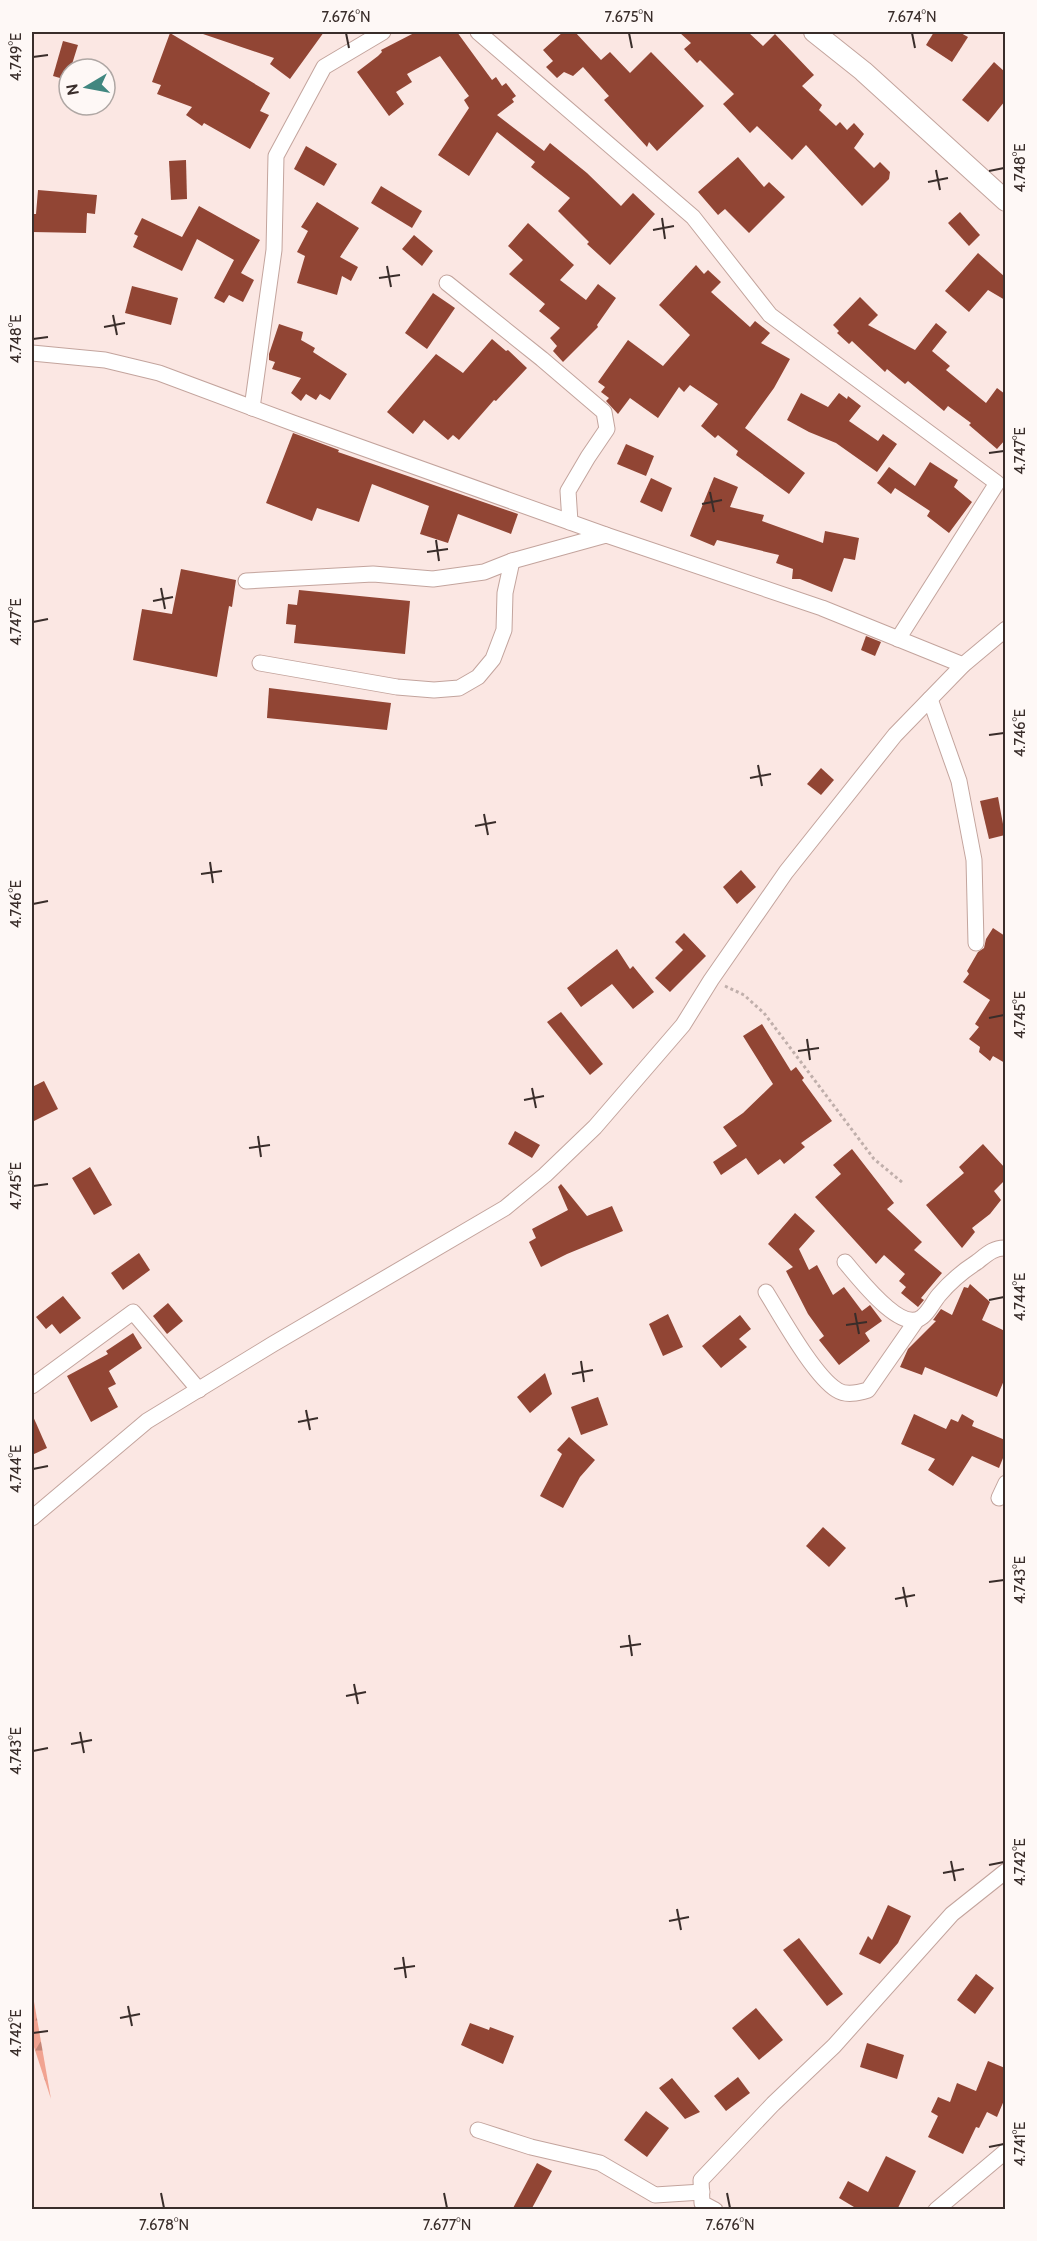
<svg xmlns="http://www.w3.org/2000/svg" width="1037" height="2241" font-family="Cabin,sans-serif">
<defs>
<pattern id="forest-firs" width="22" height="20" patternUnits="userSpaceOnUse" patternTransform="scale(1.5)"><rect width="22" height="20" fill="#f1a391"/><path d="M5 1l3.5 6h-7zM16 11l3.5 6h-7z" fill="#c48577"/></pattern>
</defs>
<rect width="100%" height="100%" fill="#fbe7e3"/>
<polygon fill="url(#forest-firs)" points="32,1990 51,2099 32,2041"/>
<g fill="#914534">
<polygon points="204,32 324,32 290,79 270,64 274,58 203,34"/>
<polygon points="416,32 457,32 492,80 496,77 502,86 506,83 516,96 512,99 514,102 497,115 544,151 550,143 587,173 621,206 633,193 655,214 610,265 587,244 589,242 558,211 570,198 531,167 535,162 497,132 469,176 438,155 469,108 464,100 469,96 440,56 407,74 412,82 396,92 404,104 389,116 357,72 378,56 382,52 381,50"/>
<polygon points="563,32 575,32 601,60 610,52 630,73 651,52 704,106 657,151 649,142 647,147 604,100 609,96 583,67 573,76 564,72 557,78 546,67 553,61 543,50"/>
<polygon points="679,32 748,32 763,46 775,34 814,75 802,86 822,105 819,110 836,126 840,122 847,130 854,123 864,134 854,148 874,168 880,162 890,172 889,179 862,206 806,145 792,160 757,126 750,133 723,104 734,94 700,60 697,63 684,49 691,43"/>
<polygon points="934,32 959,32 968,37 952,62 926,45"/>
<polygon points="170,33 270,93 260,111 269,115 250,149 204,123 202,126 186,115 192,107 157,94 161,85 152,82"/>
<polygon points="63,41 78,45 67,80 53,76"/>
<polygon points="994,62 1005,72 1005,101 988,122 962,100"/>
<polygon points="306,146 337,164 324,186 294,169"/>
<polygon points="738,157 764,187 769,182 785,197 749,233 725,209 718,215 698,192"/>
<polygon points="186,160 187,199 171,200 169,161"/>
<polygon points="381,186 422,211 412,228 371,203"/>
<polygon points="38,190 97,195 95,214 87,213 86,233 32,232 32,214 36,214"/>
<polygon points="317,202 359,228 340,257 358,267 351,281 342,276 337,295 297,283 305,256 297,252 308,231 301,227"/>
<polygon points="199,206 260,240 241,273 254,280 243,302 229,295 224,303 214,298 234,260 197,239 182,271 133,247 138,236 134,234 142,218 182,237"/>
<polygon points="960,212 980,235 969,246 948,223"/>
<polygon points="528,223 574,265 560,280 586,300 598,284 616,298 597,325 598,327 563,362 553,351 557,346 550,338 560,328 539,311 545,304 509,274 523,260 508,246"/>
<polygon points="414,235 433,251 422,266 402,249"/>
<polygon points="978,253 1005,277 1005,300 988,290 969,312 945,291"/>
<polygon points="696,265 704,274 708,270 721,282 711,292 750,327 755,321 770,333 761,343 790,359 774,388 745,428 805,473 789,494 736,455 738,451 718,435 715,438 701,426 718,404 690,385 684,392 679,387 658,418 630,398 618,414 606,401 609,398 601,392 605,387 598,382 628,340 663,366 690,335 659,305"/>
<polygon points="132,286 178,298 171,325 125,313"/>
<polygon points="433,293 455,308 427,349 405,333"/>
<polygon points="860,297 878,315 868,325 915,350 936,323 947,332 932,351 950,366 946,370 986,403 997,388 1005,394 1005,440 997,449 969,425 971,423 948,406 944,411 908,381 905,384 887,369 885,372 852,341 849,344 837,333 839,331 833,325"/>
<polygon points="279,324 303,332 301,340 315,348 313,352 347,374 330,400 320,394 316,400 306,394 301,401 291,393 301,378 272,369 275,362 269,360 269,354"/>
<polygon points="492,339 506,351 508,350 527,368 496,401 494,400 459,440 453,435 448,440 424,420 413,434 387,412 436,354 463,373"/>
<polygon points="801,393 828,407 839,393 847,399 848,396 861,406 849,421 878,441 883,434 897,444 877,472 836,443 809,432 787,420"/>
<polygon points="293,433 339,450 338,452 518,514 511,534 458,514 448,543 420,534 429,506 372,484 359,522 317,508 312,521 266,503"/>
<polygon points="626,444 654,456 646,476 617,464"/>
<polygon points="930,462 958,480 954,487 972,502 949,533 927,516 930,511 895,488 891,494 877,483 889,467 915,486"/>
<polygon points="714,477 738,487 730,507 764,515 762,521 823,543 825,531 859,538 855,560 844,558 832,592 800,579 792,579 793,569 776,563 779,555 717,540 714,546 690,536"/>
<polygon points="651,478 672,488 662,512 640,502"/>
<polygon points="181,569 236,580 232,607 229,606 217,677 133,660 142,609 172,614"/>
<polygon points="299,590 410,601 405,654 294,643 296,625 286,624 288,604 297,605"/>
<polygon points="866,636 881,642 875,656 861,650"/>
<polygon points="269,688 391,703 387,730 267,718"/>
<polygon points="821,768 834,780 821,795 807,784"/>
<polygon points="998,797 1005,835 989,839 980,801"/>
<polygon points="741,870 756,887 737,904 723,887"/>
<polygon points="993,928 1005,936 1005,1063 993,1056 990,1061 979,1052 980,1047 969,1039 979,1027 975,1024 990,1000 963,982 969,974 967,971 978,952 984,948 986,939"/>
<polygon points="684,933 706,956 670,992 655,978 683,950 675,942"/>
<polygon points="617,949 630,969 633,966 654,992 633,1009 612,984 581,1007 567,988"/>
<polygon points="561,1012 603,1064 590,1075 547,1022"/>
<polygon points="762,1024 791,1071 796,1067 804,1078 802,1080 832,1121 801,1143 805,1147 784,1164 780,1159 758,1175 746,1158 721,1175 713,1162 737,1146 723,1127 743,1113 773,1084 743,1036"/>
<polygon points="44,1081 58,1109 32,1122 32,1087"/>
<polygon points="515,1131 540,1145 532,1158 508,1144"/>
<polygon points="983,1144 1005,1168 1005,1180 994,1191 1001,1200 990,1214 972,1228 975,1232 962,1248 926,1205 964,1173 959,1167"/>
<polygon points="852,1149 894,1203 887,1209 922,1242 914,1250 942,1273 921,1298 924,1300 918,1307 901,1293 906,1287 899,1281 905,1274 884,1255 876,1264 815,1197 841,1174 833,1165"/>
<polygon points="90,1167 112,1205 94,1215 72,1178"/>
<polygon points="561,1184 587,1216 612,1206 623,1231 567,1254 541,1267 529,1242 536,1238 532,1229 568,1210 558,1187"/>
<polygon points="795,1213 815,1231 799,1249 809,1270 817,1265 833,1295 844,1287 862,1311 870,1305 882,1321 865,1333 870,1341 839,1365 819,1340 824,1336 808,1314 786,1271 793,1267 768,1244"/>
<polygon points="139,1253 150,1270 123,1290 111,1273"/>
<polygon points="970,1284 990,1302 982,1320 1005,1331 1005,1378 997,1397 925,1367 922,1375 900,1367 908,1349 936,1321 933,1320 941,1309 952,1315 964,1287 968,1288"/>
<polygon points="63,1296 81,1318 60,1334 52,1324 46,1329 36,1317"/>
<polygon points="168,1303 183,1321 167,1334 153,1316"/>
<polygon points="668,1314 683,1347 663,1356 649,1324"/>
<polygon points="740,1315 751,1329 739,1339 747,1347 721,1368 702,1346"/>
<polygon points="133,1333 142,1348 109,1371 116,1384 108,1388 118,1407 91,1422 67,1376 108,1354 106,1351"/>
<polygon points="545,1373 552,1394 530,1413 517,1397"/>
<polygon points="598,1397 608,1425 581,1435 571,1407"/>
<polygon points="32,1414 47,1448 32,1455"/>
<polygon points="914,1414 946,1429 951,1419 958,1422 962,1414 974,1421 972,1426 1005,1440 1005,1453 999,1468 972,1456 953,1486 928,1470 935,1459 901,1444"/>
<polygon points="569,1437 595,1460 580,1477 563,1508 540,1496 562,1454 557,1450"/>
<polygon points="823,1527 846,1548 829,1567 806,1546"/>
<polygon points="888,1905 911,1916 898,1943 880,1964 859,1954 868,1936 872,1940"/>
<polygon points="799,1938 843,1994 827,2006 783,1950"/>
<polygon points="976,1974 994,1988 975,2014 957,2000"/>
<polygon points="756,2008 783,2040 759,2060 732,2028"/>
<polygon points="470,2023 489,2030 490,2027 514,2036 503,2064 461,2045"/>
<polygon points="867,2043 904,2055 897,2079 860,2067"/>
<polygon points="988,2061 1005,2068 1005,2098 997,2117 987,2112 979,2128 976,2127 963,2154 928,2137 938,2116 931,2112 938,2097 950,2102 957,2083 976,2091"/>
<polygon points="738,2077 750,2093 726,2111 714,2096"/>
<polygon points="672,2078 700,2112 685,2119 675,2107 659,2088"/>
<polygon points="646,2111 669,2128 647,2157 624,2140"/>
<polygon points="886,2156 916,2171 897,2210 859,2210 839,2198 848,2181 868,2192"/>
<polygon points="537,2163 552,2171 531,2210 512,2210"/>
</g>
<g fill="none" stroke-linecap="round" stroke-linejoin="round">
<g stroke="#c3a49d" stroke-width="17">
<g id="minor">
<polyline points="478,32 693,217 770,315 997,483 898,639"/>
<polyline points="447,283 542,359 604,412 607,429 588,457 568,491 570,522"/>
<polyline points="32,353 105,360 159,373 293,423 606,535"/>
<polyline points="252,408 274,250 276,156 324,67 383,32"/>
<polyline points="246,581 373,574 433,579 484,572 512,561 606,535 822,608 963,665"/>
<polyline points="260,663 397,687 434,690 459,688 478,677 493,659 504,630 505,593 512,561"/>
<polyline points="930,699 959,781 974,860 976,943"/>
<path d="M 845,1262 C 858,1277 901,1334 922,1317 C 929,1312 933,1302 939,1295 C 950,1282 963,1271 977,1262 C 986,1255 994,1247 1006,1248"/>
<path d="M 766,1292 C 781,1316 814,1376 837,1390 C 846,1396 858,1393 868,1390 L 916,1321"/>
<polyline points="32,1386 133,1312 199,1390"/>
<polyline points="999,1498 1006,1483"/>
<polyline points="32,1518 147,1421 273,1344 505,1208 545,1175 595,1127 683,1025 711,980 786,872 895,735 963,665 1006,629"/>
<polyline points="478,2130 531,2147 600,2163 655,2195 702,2192"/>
<polyline points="715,2210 702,2203 701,2180 773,2104 834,2046 952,1914 1006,1871"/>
<polyline points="936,2210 1006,2151"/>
</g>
</g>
<g stroke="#c3a49d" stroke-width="22">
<polyline id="tertiary" points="814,32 863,71 1006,201"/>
</g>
<polyline stroke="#c0afab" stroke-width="3" stroke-dasharray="3 3" stroke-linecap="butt" points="725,986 744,995 764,1013 874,1159 903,1183"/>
<use href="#minor" stroke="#fff" stroke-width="15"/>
<use href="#tertiary" stroke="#fff" stroke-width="20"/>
</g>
<path fill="none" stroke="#392d2a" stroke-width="2" d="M 346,33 L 349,48M 629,33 L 632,48M 912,33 L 915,48M 33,57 L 48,55M 936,170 L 940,190M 989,171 L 1004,168M 928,182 L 948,178M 662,218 L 665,239M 653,230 L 674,226M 387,266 L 391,287M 379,278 L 400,275M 113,315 L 117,335M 104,327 L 125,323M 33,339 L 48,337M 989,453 L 1004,451M 710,492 L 714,512M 702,504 L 722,500M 436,540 L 439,561M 427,552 L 448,549M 161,588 L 165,609M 153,601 L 173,597M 33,622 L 48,619M 989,735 L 1004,733M 758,765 L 762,786M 750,778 L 771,774M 484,814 L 488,835M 475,826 L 496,822M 210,862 L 213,883M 201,874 L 222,871M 33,904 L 48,901M 989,1018 L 1004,1015M 807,1039 L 810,1060M 798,1051 L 819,1048M 532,1088 L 536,1108M 524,1100 L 544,1096M 258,1136 L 261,1157M 249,1148 L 270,1145M 33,1186 L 48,1184M 989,1300 L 1004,1297M 855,1313 L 859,1334M 846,1325 L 867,1322M 581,1361 L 584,1382M 572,1374 L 593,1370M 306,1410 L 310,1430M 298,1422 L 318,1418M 33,1469 L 48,1466M 989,1582 L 1004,1580M 903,1587 L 907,1607M 895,1599 L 915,1595M 629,1635 L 632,1656M 620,1647 L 641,1644M 354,1684 L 358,1704M 346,1696 L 366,1692M 80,1732 L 84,1753M 71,1744 L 92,1740M 33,1751 L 48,1748M 951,1861 L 955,1881M 989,1865 L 1004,1862M 943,1873 L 964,1869M 677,1909 L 681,1930M 669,1921 L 689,1917M 403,1957 L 406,1978M 394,1969 L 415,1966M 128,2006 L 132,2026M 120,2018 L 140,2014M 33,2033 L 48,2031M 989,2147 L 1004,2144M 161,2193 L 164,2208M 444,2193 L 447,2208M 727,2193 L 730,2208"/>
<rect width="1037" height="2241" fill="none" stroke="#fef8f6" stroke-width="66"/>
<g transform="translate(87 87) rotate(260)"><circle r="28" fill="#fef8f6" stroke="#afa7a4" stroke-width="1.5"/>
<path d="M0-4.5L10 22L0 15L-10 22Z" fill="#418780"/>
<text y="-9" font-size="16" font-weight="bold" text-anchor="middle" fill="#392d2a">N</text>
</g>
<rect x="33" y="33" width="971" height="2175" fill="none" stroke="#392d2a" stroke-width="2"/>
<g font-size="15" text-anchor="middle" fill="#392d2a">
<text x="346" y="22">7.676°N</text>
<text x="629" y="22">7.675°N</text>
<text x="912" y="22">7.674°N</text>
<text transform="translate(16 57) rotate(-90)" y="5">4.749°E</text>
<text transform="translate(1020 168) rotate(-90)" y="5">4.748°E</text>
<text transform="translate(16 339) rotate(-90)" y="5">4.748°E</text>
<text transform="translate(1020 451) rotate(-90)" y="5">4.747°E</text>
<text transform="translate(16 622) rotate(-90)" y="5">4.747°E</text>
<text transform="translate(1020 733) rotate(-90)" y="5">4.746°E</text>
<text transform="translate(16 904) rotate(-90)" y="5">4.746°E</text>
<text transform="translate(1020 1015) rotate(-90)" y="5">4.745°E</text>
<text transform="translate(16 1186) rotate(-90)" y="5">4.745°E</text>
<text transform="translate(1020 1297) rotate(-90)" y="5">4.744°E</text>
<text transform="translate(16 1469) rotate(-90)" y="5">4.744°E</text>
<text transform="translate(1020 1580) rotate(-90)" y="5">4.743°E</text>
<text transform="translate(16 1751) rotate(-90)" y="5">4.743°E</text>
<text transform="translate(1020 1862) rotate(-90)" y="5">4.742°E</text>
<text transform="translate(16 2033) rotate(-90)" y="5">4.742°E</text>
<text transform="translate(1020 2144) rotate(-90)" y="5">4.741°E</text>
<text x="164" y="2230">7.678°N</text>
<text x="447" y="2230">7.677°N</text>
<text x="730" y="2230">7.676°N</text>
</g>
</svg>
